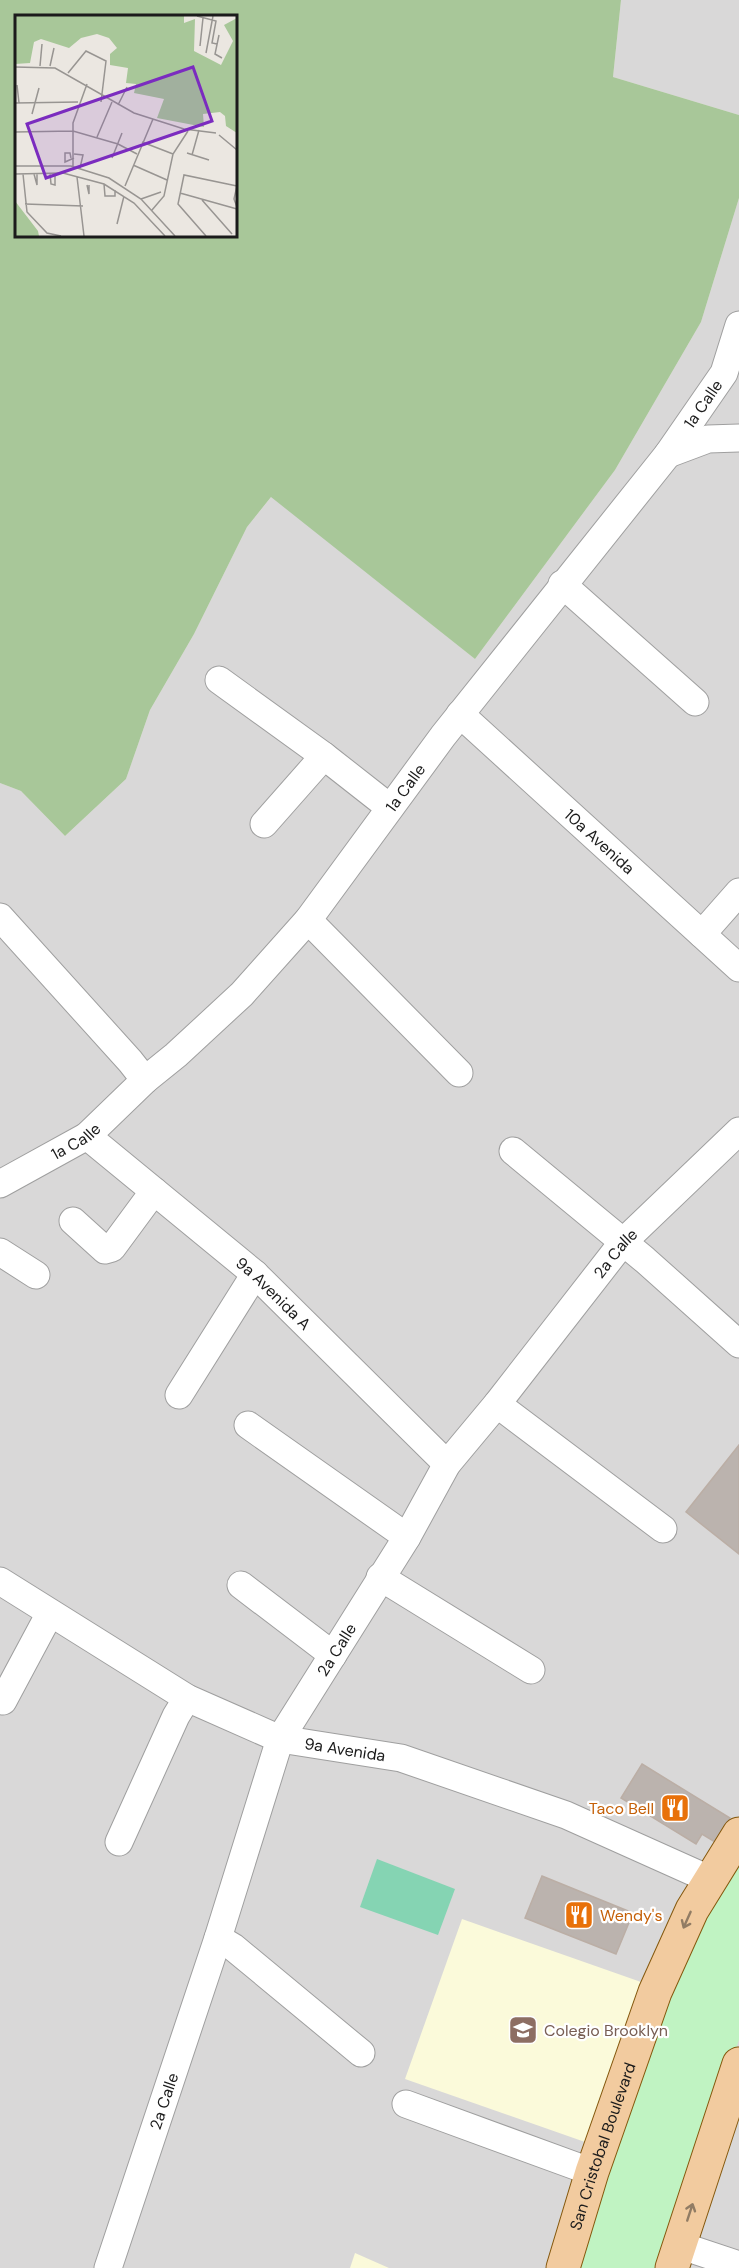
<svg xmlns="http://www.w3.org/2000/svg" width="739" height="2268" font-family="'DM Sans',sans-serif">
<rect width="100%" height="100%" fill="#ebe7e1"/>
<g fill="#d9d8d8">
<polygon points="621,0 739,0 739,115 613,77"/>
<polygon points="739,198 739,2268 0,2268 0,783 21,791 65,836 126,779 150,710 194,634 247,527 272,496 475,659 615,470 701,322"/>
</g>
<g fill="#fbfada">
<polygon points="462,1919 641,1982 585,2142 405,2079"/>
<polygon points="355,2253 389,2268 350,2268"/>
</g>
<path fill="#a8c799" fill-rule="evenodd" d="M 0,0 L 621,0 L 613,77 L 739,115 L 739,198 L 701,322 L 615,470 L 475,659 L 271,497 L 247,527 L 194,634 L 150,710 L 126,779 L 65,836 L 21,791 L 0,783 ZM 16,16 L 236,16 L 236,236 L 16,236 Z"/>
<polygon fill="#c0f3c2" points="739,1861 739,2040 657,2268 571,2268 669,1978"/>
<polygon fill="#85d4b3" points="377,1859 455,1889 438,1935 360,1907"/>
<g fill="#bbb3ae" stroke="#bbaea5" stroke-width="1.5">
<polygon points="739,1445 739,1554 686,1512"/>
<polygon points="642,1764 730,1818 715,1842 702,1834 696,1844 621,1798"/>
<polygon points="542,1876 633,1913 616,1954 525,1918"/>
</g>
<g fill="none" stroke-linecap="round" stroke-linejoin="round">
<g stroke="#9f9f9f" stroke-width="29">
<g id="minor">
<polyline points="668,454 708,439 739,438"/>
<polyline points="562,584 695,702"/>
<polyline points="219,680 324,756 389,807"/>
<path id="s1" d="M 460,714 L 739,968"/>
<polyline points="264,824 324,756"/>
<polyline points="0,917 130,1061 145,1080"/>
<polyline points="308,920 459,1073"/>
<polyline points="702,934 739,892"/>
<path id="s2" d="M 87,1136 L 255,1274 L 447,1464"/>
<polyline points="513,1151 645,1260 739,1344"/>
<path id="s3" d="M 0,1184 L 87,1136 L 145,1080 L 176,1055 L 242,994 L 308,920 L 443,736 L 668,454 L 724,373 L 739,325"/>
<polyline points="73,1221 105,1250 112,1248 154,1191"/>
<polyline points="0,1252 36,1275"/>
<polyline points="179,1395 255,1274"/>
<polyline points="497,1404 663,1529"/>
<polyline points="248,1425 407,1537"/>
<polyline points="380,1577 531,1670"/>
<path id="s4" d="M 0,1581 L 187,1698 L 280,1739 L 401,1758 L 566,1815 L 711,1880"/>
<polyline points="241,1585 333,1655"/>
<polyline points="3,1701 50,1613"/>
<polyline points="119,1842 176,1716 187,1698"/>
<polyline points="218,1938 233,1947 361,2053"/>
<polyline points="406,2104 592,2172"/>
<polyline points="679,2245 739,2265"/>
<path id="s5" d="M 108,2268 L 218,1938 L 280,1739 L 407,1537 L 447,1464 L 497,1404 L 623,1242 L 739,1131"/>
</g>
</g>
<g stroke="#84580d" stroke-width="35">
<g id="major">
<path id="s6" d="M 563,2268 L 592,2172 L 655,1992 L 692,1910 L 739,1834"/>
<polyline points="672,2268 739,2064"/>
</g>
</g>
<use href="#minor" stroke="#fff" stroke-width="27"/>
<use href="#major" stroke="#f2cb9f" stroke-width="33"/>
</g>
<defs><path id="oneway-shaft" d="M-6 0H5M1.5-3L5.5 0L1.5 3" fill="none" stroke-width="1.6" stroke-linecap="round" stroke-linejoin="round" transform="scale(1.5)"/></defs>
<g stroke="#917c64">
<use href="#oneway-shaft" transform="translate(687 1920) rotate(114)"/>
<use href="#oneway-shaft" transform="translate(690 2212) rotate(-72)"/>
</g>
<defs>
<g id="restaurant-square" transform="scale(1.5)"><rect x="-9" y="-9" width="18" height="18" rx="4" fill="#e8710a" stroke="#fff"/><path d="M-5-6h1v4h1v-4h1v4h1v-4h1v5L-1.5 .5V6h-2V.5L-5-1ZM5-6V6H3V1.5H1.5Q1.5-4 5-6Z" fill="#fff"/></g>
<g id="school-square" transform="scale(1.5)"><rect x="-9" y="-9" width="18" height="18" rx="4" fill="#8d6e63" stroke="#fff"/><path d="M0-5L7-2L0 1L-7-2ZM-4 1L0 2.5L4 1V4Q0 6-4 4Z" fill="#fff"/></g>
</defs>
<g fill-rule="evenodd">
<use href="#restaurant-square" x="675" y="1808"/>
<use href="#restaurant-square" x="579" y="1915"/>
<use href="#school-square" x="523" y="2030"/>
</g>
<g text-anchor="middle" stroke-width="4.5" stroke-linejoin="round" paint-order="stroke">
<g font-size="16" fill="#1b1b1b" stroke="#fff">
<text dy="6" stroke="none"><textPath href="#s3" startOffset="1059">1a Calle</textPath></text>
<text dy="6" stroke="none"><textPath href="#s3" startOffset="573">1a Calle</textPath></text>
<text dy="6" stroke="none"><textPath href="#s1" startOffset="189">10a Avenida</textPath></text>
<text dy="6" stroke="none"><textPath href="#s3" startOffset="87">1a Calle</textPath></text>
<text dy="6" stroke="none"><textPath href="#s5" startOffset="1148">2a Calle</textPath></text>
<text dy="6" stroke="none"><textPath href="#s2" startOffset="244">9a Avenida A</textPath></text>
<text dy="6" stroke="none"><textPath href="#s5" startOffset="662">2a Calle</textPath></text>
<text dy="6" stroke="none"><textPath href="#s4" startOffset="388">9a Avenida</textPath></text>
<text dy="6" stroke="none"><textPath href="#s5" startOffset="176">2a Calle</textPath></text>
<text dy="6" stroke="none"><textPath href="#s6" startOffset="128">San Cristobal Boulevard</textPath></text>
</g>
<g font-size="16" fill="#c56008" stroke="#fff" text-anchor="end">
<text x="654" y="1814">Taco Bell</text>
<text x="600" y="1921" text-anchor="start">Wendy's</text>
</g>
<g font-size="16" fill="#785e54" stroke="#fff" text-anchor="start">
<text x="544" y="2036">Colegio Brooklyn</text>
</g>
</g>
<g transform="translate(15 15)">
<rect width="222" height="222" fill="#ebe7e1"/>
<path d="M 0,1 L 169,1 L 169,8 L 180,4 L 179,36 L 206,50 L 218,26 L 209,10 L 222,3 L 222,118 L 211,111 L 210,101 L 205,97 L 188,99 L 189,112 L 142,103 L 149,84 L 119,78 L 121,69 L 111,68 L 113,53 L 95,50 L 95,39 L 102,33 L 94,23 L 82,19 L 66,23 L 54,33 L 26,24 L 19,27 L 15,48 L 0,49 ZM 0,186 L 23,216 L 24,221 L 0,221 Z" fill="#a8c799"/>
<path fill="none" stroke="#989592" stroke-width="1.5" d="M 182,1 L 201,6 L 197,28 L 202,29M 204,20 L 200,39 L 207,43M 185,31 L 188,3M 191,38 L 198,1M 25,51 L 27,29M 35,51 L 39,33M 0,52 L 40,53 L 119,98 L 169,114 L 201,118M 53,58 L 71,36 L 91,46 L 86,87M 2,70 L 4,88M 0,88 L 63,87M 103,90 L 112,72M 17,99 L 24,73M 0,117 L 58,116 L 103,129 L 122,139M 204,120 L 222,135M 82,122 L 97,87M 127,127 L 158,139M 172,138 L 194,145M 59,139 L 68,140 L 65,153M 177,140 L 184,115M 56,143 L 55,138 L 50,138 L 50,147 L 59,143M 97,143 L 107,118M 118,150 L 152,165M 0,151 L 56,151 L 94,163 L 126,184 L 160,221M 58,151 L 58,108 L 72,69M 35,158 L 36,169 L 40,170 L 40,158M 0,159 L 48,158 L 89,169 L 119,188 L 150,221M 8,159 L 12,197 L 32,218 L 46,221M 19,159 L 22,170 L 22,159M 62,162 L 69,221M 89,169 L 90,181 L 100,181 L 100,175M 72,170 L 74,179 L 74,170M 110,171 L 138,104M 222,171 L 219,184 L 222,192M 165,178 L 222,194M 126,184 L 146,177M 187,185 L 217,219M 10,189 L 68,191M 137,195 L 149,181 L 158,139 L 173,116M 102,209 L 109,181M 191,221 L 163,189 L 169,160 L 222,171"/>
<path fill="#7b2cbf" fill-opacity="0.15" stroke="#7b2cbf" stroke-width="3" d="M 178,52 L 197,106 L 31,163 L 12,109 Z"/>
<rect width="222" height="222" fill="none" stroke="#1b1b1b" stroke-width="3"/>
</g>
</svg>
